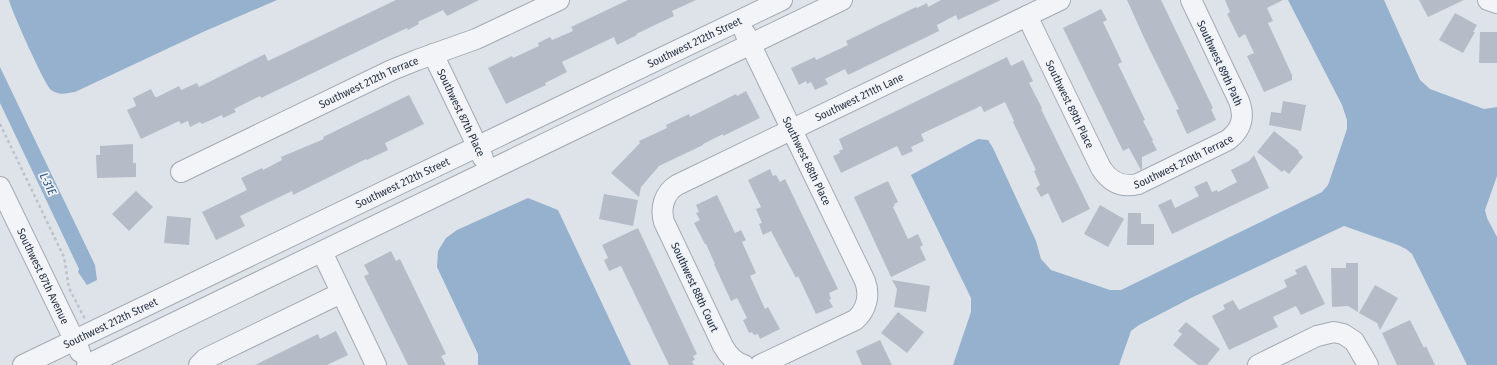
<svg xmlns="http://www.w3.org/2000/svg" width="1497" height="365" font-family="'Fira Sans Condensed',sans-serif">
<rect width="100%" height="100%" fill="#dee3ea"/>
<g fill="#95b1ce">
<path d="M 9,0 L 277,0 L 203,32 L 75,92 C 67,93 59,96 51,90 C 45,85 11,10 9,0 Z"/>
<polygon points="1288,0 1384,0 1420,80 1430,89 1484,109 1497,107 1497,176 1485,210 1487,218 1497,237 1497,365 1467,365 1412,254 1406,249 1398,245 1344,226 1191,298 1139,325 1131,331 1119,365 953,365 971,312 971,298 911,175 978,139 988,140 993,148 1036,241 1041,259 1051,270 1110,290 1121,290 1322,192 1328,185 1347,129 1347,120 1342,105"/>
<polygon points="0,67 95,265 97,280 87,285 78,272 79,269 0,103"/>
<polygon points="528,198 558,210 631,365 478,365 478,354 437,267 438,251 446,238 457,230"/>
</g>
<g fill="#b5bcc7">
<polygon points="396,0 479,0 447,16 443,10 418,22 419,24 408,30 407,28 371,45 261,98 260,96 234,109 236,112 223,118 222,115 202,124 200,122 190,127 188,121 181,124 179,121 141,139 127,110 136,106 133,98 151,89 155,97 157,97 179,86 181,90 197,83 199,87 265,54 268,61"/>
<polygon points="628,0 696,0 672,11 674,16 636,34 637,35 617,45 614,37 562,62 567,72 545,83 546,85 506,104 488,68 512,56 513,58 539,46 538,43 550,37 552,40 573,31 571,27"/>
<polygon points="941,0 1001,0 958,20 956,15 937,25 939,31 848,75 845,69 825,79 828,84 815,90 811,82 807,84 806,81 799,85 791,68 815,57 816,60 848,45 846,41 916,7 917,8 927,3 928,7"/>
<polygon points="1127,0 1161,0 1213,108 1211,109 1216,120 1187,134 1176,110 1179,109 1145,40"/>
<polygon points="1225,0 1283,0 1267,8 1273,21 1268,23 1292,75 1292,80 1264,92 1247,56 1254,53 1245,34 1239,38 1227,14 1230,12"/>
<polygon points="1419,0 1464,0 1428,17"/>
<polygon points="1101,9 1107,20 1103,22 1122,62 1118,64 1145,120 1143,121 1153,140 1152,141 1157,150 1142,157 1142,169 1141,170 1129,148 1123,151 1063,28"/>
<polygon points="1455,13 1477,25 1473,32 1475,32 1463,53 1439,40"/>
<polygon points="1480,32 1497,32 1497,63 1479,63"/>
<polygon points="1007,57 1011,66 1023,60 1033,81 1029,83 1042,108 1041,109 1090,209 1062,223 1048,193 1041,197 1036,188 1040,185 1034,171 1036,170 1013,122 1014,121 1005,102 984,112 981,106 921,134 924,141 911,147 913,151 902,156 897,146 841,173 833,156 840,153 839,151 843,149 839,139"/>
<polygon points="746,91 760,118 723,136 723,134 703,144 703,145 659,166 641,187 639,197 611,173 640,143 639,141 667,128 666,125 689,114 690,117 736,94 737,96"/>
<polygon points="409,95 424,124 385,143 388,150 367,160 366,159 293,195 292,191 240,216 245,226 216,240 202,212 247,190 241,178 262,168 263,170 282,160 281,157 324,139 323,137"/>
<polygon points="1283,101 1306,105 1301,131 1269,125 1271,112 1281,113"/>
<polygon points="1274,131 1299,151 1298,152 1303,157 1289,174 1284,170 1282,172 1257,152"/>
<polygon points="133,144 133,163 136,163 136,177 97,178 96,155 100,155 100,146"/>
<polygon points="1254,155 1269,188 1172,234 1158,205 1171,199 1175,208 1199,196 1194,187 1207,181 1212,192 1217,190 1218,192 1237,182 1231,170 1249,161"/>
<polygon points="770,169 773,176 776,175 780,182 785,179 838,289 829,293 831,299 829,300 833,307 816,314 798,276 796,278 771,231 763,235 759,224 762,223 756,209 761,207 748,180"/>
<polygon points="888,181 898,202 894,204 895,205 893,207 908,239 918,234 923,245 920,247 926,260 891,277 854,197"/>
<polygon points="136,191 153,207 129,231 112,214"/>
<polygon points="604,194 638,200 633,226 599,219"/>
<polygon points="717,195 735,233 741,230 746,240 742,242 756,273 750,276 765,309 768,307 780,329 760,339 758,334 754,335 752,332 749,333 743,320 747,318 737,298 731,301 714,264 715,264 706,244 705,244 694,223 700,220 696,213 699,212 696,205"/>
<polygon points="1100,205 1124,219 1108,247 1084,234"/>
<polygon points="1128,213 1141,213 1141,224 1154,224 1154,245 1127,245"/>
<polygon points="167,216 191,218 189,245 164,243"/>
<polygon points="638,228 697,354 693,356 695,360 692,361 694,365 669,365 621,266 609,271 604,260 608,258 602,245"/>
<polygon points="391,251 396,261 400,259 446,354 441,356 446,365 408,365 364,276 369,274 364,265"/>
<polygon points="1346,263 1358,263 1358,312 1348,306 1332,307 1331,268 1346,268"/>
<polygon points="1306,265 1325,304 1301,315 1296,306 1273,317 1278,327 1229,350 1212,316 1225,309 1223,305 1233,300 1239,310 1287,287 1284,280 1297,274 1295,270"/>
<polygon points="892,280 930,286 926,312 894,307 897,289"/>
<polygon points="1375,285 1398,298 1380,330 1377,323 1359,313"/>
<polygon points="898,312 924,332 907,353 881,333"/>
<polygon points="1410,320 1424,348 1426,346 1435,365 1397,365 1382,333"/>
<polygon points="1186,322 1220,349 1207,365 1198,365 1173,345 1182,334 1178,331"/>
<polygon points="336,331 348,355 327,365 255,365 318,334 320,339"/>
<polygon points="880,340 892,365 862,365 856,351"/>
</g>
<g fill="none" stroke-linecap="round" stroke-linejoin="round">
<g stroke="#a3aab4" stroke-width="22">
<g id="minor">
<polyline points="1488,0 1497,3"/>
<path id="s1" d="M 1027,16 L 1101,168 C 1110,182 1122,188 1138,184 L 1228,140 C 1242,129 1245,117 1239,101 L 1191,0"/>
<path id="s2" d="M 745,33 L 865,281 C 870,295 867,310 855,320 L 760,365"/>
<path id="s3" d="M 433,54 L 483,158"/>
<path id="s4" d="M 181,172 L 392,70 L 417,60 L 476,39 L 559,0"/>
<path id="s5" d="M 0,187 L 80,352"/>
<polyline points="322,252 376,365"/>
<path id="s6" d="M 23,365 L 782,0"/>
<polyline points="87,365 842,0"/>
<polyline points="199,365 205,359 211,356 341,293"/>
<path id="s7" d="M 744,365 C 734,362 728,355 723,346 L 664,222 C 660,208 664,193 677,185 L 1060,0"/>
<polyline points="1258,365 1317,336 1334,332 1343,334 1354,341 1368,365"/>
</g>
</g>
<polyline stroke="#bdc1c8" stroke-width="2.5" stroke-dasharray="3 3" stroke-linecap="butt" points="0,124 64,257 69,288 85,319"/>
<use href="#minor" stroke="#f2f4f7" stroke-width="20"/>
</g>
<g text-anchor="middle" stroke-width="3.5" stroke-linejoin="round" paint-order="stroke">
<g font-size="11" fill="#263042" stroke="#eef2f7">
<text dy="4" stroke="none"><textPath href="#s6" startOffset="745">Southwest 212th Street</textPath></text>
<text transform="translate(1220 63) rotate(65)" y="4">Southwest 89th Path</text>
<text dy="4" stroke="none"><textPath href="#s4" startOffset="208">Southwest 212th Terrace</textPath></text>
<text dy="4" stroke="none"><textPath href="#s7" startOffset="411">Southwest 211th Lane</textPath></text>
<text dy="4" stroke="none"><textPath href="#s1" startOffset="98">Southwest 89th Place</textPath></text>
<text dy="4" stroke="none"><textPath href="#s3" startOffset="65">Southwest 87th Place</textPath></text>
<text dy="4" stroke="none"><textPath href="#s1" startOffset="263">Southwest 210th Terrace</textPath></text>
<text dy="4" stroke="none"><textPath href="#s2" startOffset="142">Southwest 88th Place</textPath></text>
<text dy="4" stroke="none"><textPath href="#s6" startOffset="421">Southwest 212th Street</textPath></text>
<text dy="4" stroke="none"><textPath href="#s5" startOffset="99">Southwest 87th Avenue</textPath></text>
<text transform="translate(695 287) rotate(65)" y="4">Southwest 88th Court</text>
<text dy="4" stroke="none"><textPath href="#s6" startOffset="97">Southwest 212th Street</textPath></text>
</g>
<g font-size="12" font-style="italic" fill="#2b507b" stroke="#eef2f7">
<text transform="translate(48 184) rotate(64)" y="4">L-31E</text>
</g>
</g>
</svg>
